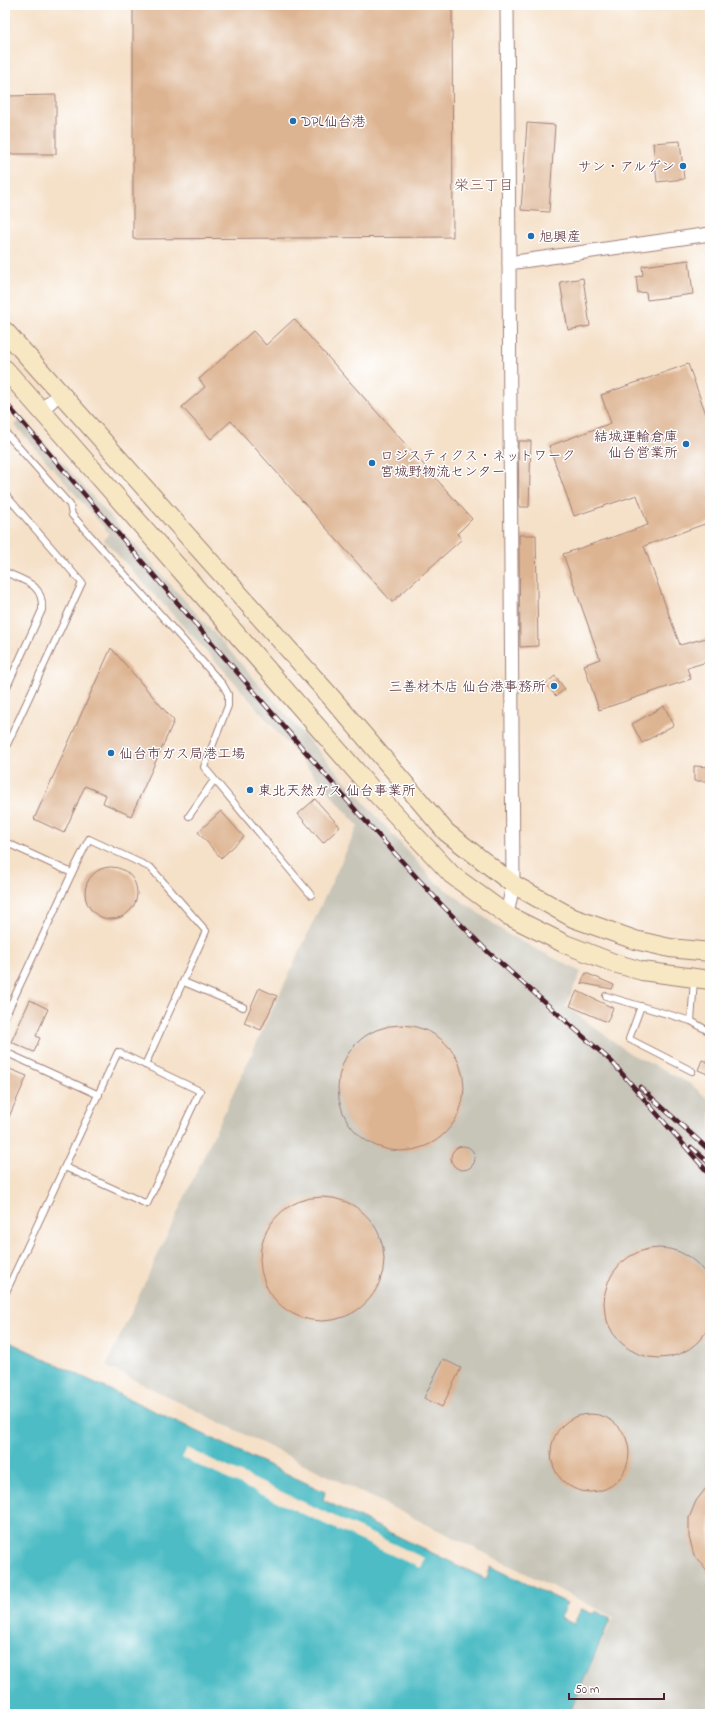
<svg xmlns="http://www.w3.org/2000/svg" width="715" height="1719" font-family="'Indie Flower','Klee One',sans-serif">
<rect width="100%" height="100%" fill="#fff"/>
<filter id="ink" filterUnits="userSpaceOnUse"><feTurbulence type="fractalNoise" baseFrequency=".025" numOctaves="2"/><feDisplacementMap in="SourceGraphic" scale="8" xChannelSelector="R" yChannelSelector="G"/><feConvolveMatrix kernelMatrix="1 2 1 2 8 2 1 2 1" color-interpolation-filters="sRGB"/></filter>
<filter id="wash" filterUnits="userSpaceOnUse"><feTurbulence type="fractalNoise" baseFrequency=".012" numOctaves="4" result="noise"/><feDisplacementMap in="SourceGraphic" scale="16" xChannelSelector="R" yChannelSelector="G"/><feGaussianBlur stdDeviation="0.9" result="paint"/><feColorMatrix in="noise" values="0 0 0 0 0 0 0 0 0 0 0 0 0 0 0 0 0 1.4 0 .05"/><feComposite in="paint" operator="in"/></filter>
<g filter="url(#wash)">
<rect width="100%" height="100%" fill="#f5e0c8"/>
<polygon fill="#c7c4b8" points="22,417 434,881 509,935 581,972 565,1006 631,1054 691,1084 710,1101 710,1714 569,1714 614,1617 106,1366 358,826 230,677 104,540 109,533 15,425"/>
<polygon fill="#4ebcc5" stroke="#4c6e78" points="5,1340 325,1492 323,1500 486,1579 491,1567 567,1603 560,1618 574,1624 581,1609 593,1614 595,1611 611,1618 569,1714 5,1714"/>
<polygon fill="#f5e0c8" points="187,1448 424,1558 420,1568 182,1458"/>
<g id="blocks">
<g fill="#ddb491">
<polygon points="133,5 452,5 453,237 133,239"/>
<polygon points="56,95 56,154 5,154 5,96"/>
<polygon points="527,123 555,125 549,212 521,210"/>
<polygon points="680,141 684,179 657,182 653,143"/>
<polygon points="689,260 693,294 647,300 646,292 638,293 636,277 643,275 642,266"/>
<polygon points="583,278 590,326 568,330 560,282"/>
<polygon points="294,319 472,519 457,534 462,539 392,602 231,421 211,439 182,407 205,387 199,379 253,331 266,345"/>
<polygon points="688,364 710,425 710,522 644,546 680,645 710,637 710,661 687,668 691,679 599,710 584,665 600,659 563,554 648,525 637,495 574,516 549,446 611,423 601,395"/>
<polygon points="518,441 531,441 529,507 519,507"/>
<polygon points="519,535 536,535 538,646 520,647"/>
<polygon points="111,648 174,721 131,816 103,803 106,795 85,786 64,833 34,819"/>
<polygon points="555,676 565,689 556,696 545,684"/>
<polygon points="664,706 674,725 642,743 632,724"/>
<polygon points="694,766 710,767 710,781 694,781"/>
<polygon points="315,799 340,827 323,843 298,814"/>
<polygon points="221,811 244,837 221,858 198,832"/>
<circle cx="111" cy="893" r="26"/>
<polygon points="586,973 614,985 612,989 581,983"/>
<polygon points="259,988 277,996 261,1030 244,1023"/>
<polygon points="577,991 613,1008 607,1022 570,1006"/>
<polygon points="30,1000 48,1009 36,1036 40,1038 34,1052 11,1042"/>
<circle cx="401" cy="1088" r="63"/>
<polygon points="702,1060 710,1063 710,1075 698,1070"/>
<polygon points="5,1067 27,1076 5,1126"/>
<circle cx="463" cy="1158" r="12"/>
<circle cx="322" cy="1259" r="62"/>
<circle cx="659" cy="1303" r="55"/>
<polygon points="443,1359 461,1368 442,1407 424,1398"/>
<circle cx="590" cy="1453" r="39"/>
<polygon points="710,1483 710,1575 694,1555 689,1537 689,1518 696,1501"/>
</g>
</g>
</g>
<g filter="url(#ink)">
<use href="#blocks" fill-opacity="0" stroke="#a0807a" stroke-width="1"/>
<g fill="none" stroke-linecap="round" stroke-linejoin="round">
<g stroke="#a0807a" stroke-width="8">
<g id="lane">
<polyline points="5,432 70,505 72,515 223,685 228,694 228,706 204,767 311,895"/>
<polyline points="5,494 82,583 5,749"/>
<path d="M 5,572 C 25,581 44,584 42,610 L 5,691"/>
<polyline points="189,816 214,780"/>
<polyline points="5,842 72,873 5,1017"/>
<polyline points="72,873 89,839 151,868 206,931 145,1065"/>
<polyline points="694,980 691,1021 710,1032"/>
<polyline points="184,982 243,1007"/>
<polyline points="606,996 691,1021"/>
<polyline points="641,1006 629,1039 692,1071"/>
<polyline points="5,1052 99,1095"/>
<polyline points="5,1294 118,1052 200,1091 147,1204 65,1167"/>
</g>
</g>
<g stroke="#a0807a" stroke-width="15">
<g id="street">
<polyline points="507,5 509,263"/>
<polyline points="42,410 60,393"/>
<polyline points="507,915 513,884 509,263 710,234"/>
</g>
</g>
<g stroke="#a0807a" stroke-width="20">
<g id="secondary">
<polyline points="5,331 331,697 446,832 513,884 573,918 635,940 670,948 710,952"/>
<polyline points="5,369 370,787 452,875 507,915 565,944 614,963 642,971 710,980"/>
</g>
</g>
<use href="#lane" stroke="#fff" stroke-width="6"/>
<use href="#street" stroke="#fff" stroke-width="13"/>
<use href="#secondary" stroke="#f7e8c3" stroke-width="18"/>
<g stroke="#4a1f2b" stroke-width="4.5">
<g id="rail">
<polyline points="5,402 359,814 440,903 487,951 612,1062 710,1175"/>
<polyline points="640,1087 710,1151"/>
<polyline points="691,1147 710,1164"/>
</g>
</g>
<use href="#rail" stroke="#fff" stroke-width="3" stroke-dasharray="9" stroke-linecap="butt"/>
</g>
</g>
<g fill="#1f6fb2" stroke="#fff" stroke-width="1.5">
<circle cx="293" cy="121" r="4"/>
<circle cx="683" cy="166" r="4"/>
<circle cx="531" cy="236" r="4"/>
<circle cx="686" cy="444" r="4"/>
<circle cx="372" cy="463" r="4"/>
<circle cx="554" cy="686" r="4"/>
<circle cx="111" cy="753" r="4"/>
<circle cx="250" cy="790" r="4"/>
</g>
<g text-anchor="middle" stroke-width="3" stroke-linejoin="round" paint-order="stroke">
<g font-size="14" fill="#4a1f2b" stroke="#fff" text-anchor="start">
<text x="301" y="126">DPL仙台港</text>
<text x="675" y="171" text-anchor="end">サン・アルゲン</text>
<text x="539" y="241">旭興産</text>
<text x="678" y="441" text-anchor="end">結城運輸倉庫<tspan x="678" dy="16">仙台営業所</tspan></text>
<text x="380" y="460">ロジスティクス・ネットワーク<tspan x="380" dy="16">宮城野物流センター</tspan></text>
<text x="546" y="691" text-anchor="end">三善材木店 仙台港事務所</text>
<text x="119" y="758">仙台市ガス局港工場</text>
<text x="258" y="795">東北天然ガス 仙台事業所</text>
</g>
<g font-size="15" fill="#7d534f" stroke="#fff">
<text x="484" y="190">栄三丁目</text>
</g>
</g>
<rect width="715" height="1719" fill="none" stroke="#fff" stroke-width="20"/>
<path d="M569 1693v6h95v-6" fill="none" stroke="#4a1f2b" stroke-width="2"/>
<text x="575" y="1693" font-size="12" fill="#4a1f2b" stroke="#ffffff" stroke-width="3" paint-order="stroke">50 m</text>
</svg>
